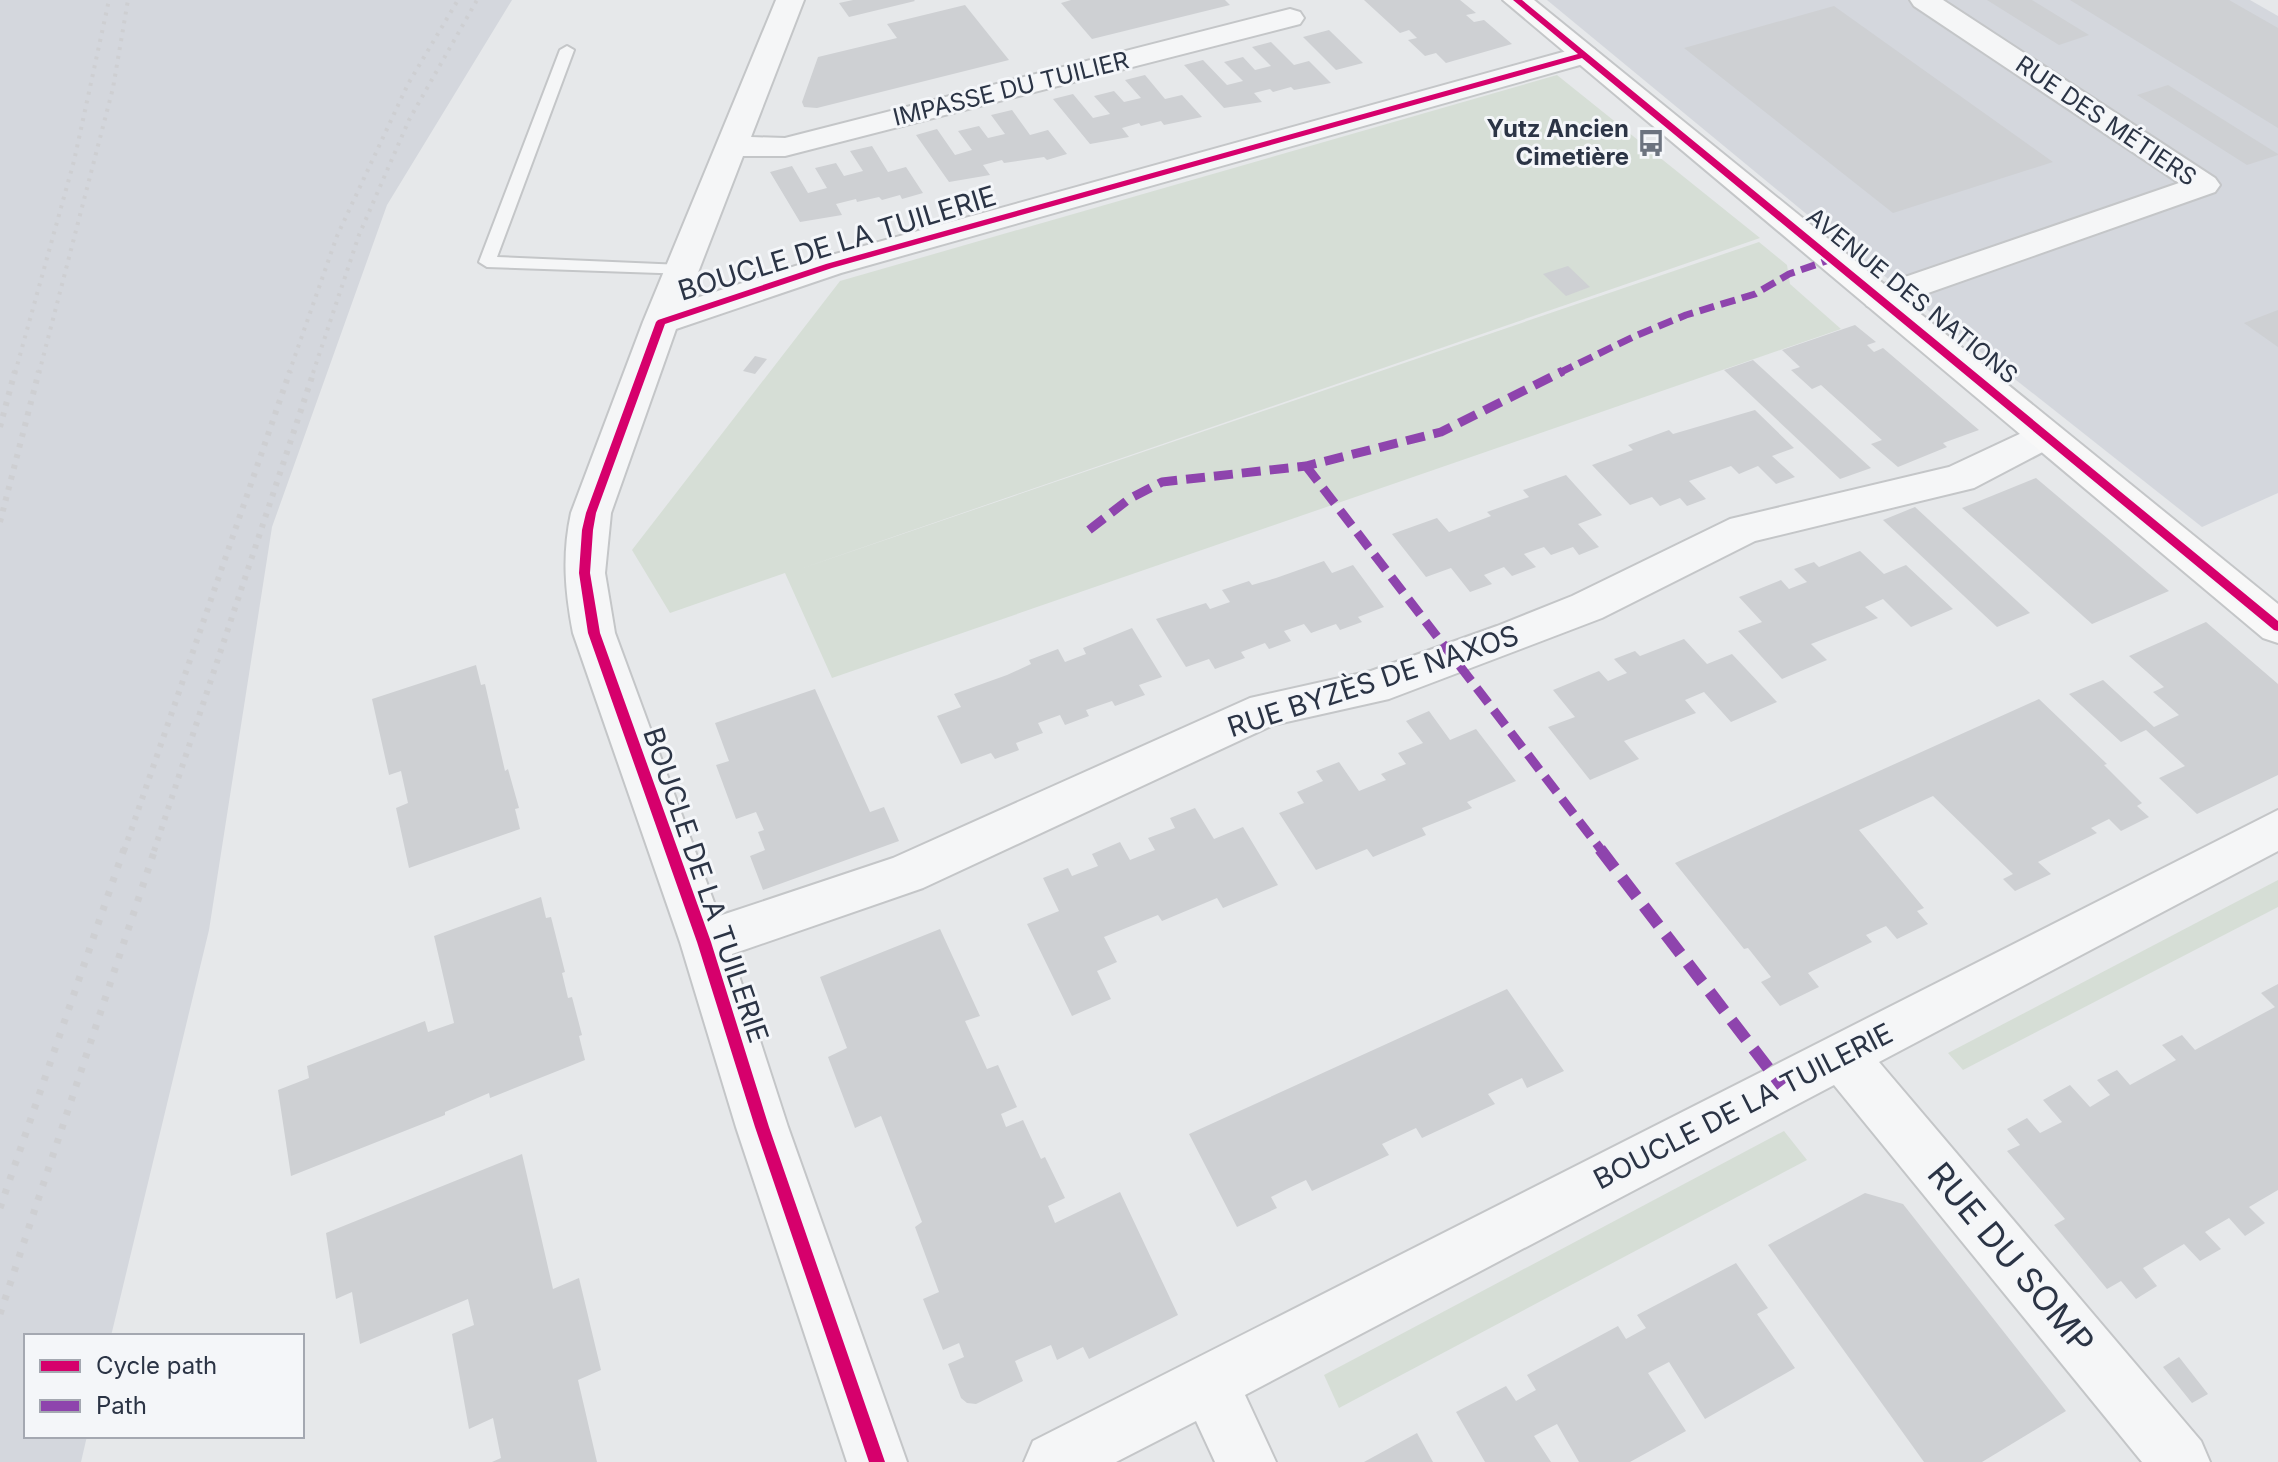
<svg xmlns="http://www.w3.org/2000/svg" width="2278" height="1462" font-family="Inter,sans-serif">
<rect width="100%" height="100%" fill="#e6e8ea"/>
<g fill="#d4d7dd">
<polygon points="0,0 512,0 387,205 272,527 209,930 111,1336 26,1336 26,1436 87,1436 81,1462 0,1462"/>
<polygon points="1547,0 2250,0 2278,16 2278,493 2202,527 1815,221"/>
</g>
<g fill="#d6ded6">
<polygon points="1557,75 1760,238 797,570 1759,242 1787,265 1790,284 1841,329 832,678 785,573 670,613 632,550 840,281"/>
<polygon points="2278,880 2278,907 1963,1070 1948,1053"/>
<polygon points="1784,1131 1807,1160 1339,1408 1324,1375"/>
</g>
<g fill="#ced0d3">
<polygon points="853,0 914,0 915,1 849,17 839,3"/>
<polygon points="1071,0 1225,0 1230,5 1092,39 1061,3"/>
<polygon points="1364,0 1460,0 1476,13 1466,15 1474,22 1484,20 1512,44 1446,63 1436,53 1425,56 1408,40 1417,38 1409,30 1400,33"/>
<polygon points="1987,0 2032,0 2089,35 2059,45"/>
<polygon points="2070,0 2229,0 2278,28 2278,128"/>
<polygon points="965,5 1009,60 817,108 804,107 802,102 818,57 897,38 887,24"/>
<polygon points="1834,6 1942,83 2053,162 1893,213 1684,48"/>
<polygon points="1329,30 1363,63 1336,70 1303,37"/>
<polygon points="1271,42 1294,65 1309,61 1331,83 1294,90 1291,87 1273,92 1270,89 1254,93 1262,102 1224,108 1184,65 1203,60 1227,85 1243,81 1224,62 1243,57 1255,70 1271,66 1252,47"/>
<polygon points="1145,75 1165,99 1182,95 1202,117 1164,125 1161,121 1141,126 1139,123 1122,128 1129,137 1090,144 1053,99 1073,94 1093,118 1110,114 1094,96 1114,91 1124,102 1141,98 1125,80"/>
<polygon points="2168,85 2278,154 2278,155 2247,165 2137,95"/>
<polygon points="1012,110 1030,135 1048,130 1067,154 1047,160 1044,157 1004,163 1002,160 983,165 990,175 949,182 916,135 937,129 955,155 972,150 958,131 979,126 988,138 1005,134 991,115"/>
<polygon points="872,146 888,172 906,167 923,193 902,199 900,195 882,200 879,197 857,202 856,199 836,204 842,215 800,222 770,172 792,166 808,193 827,188 815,168 836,163 844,176 863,171 850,151"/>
<polygon points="1568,266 1590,287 1566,296 1543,274"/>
<polygon points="2278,310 2278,347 2244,323"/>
<polygon points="1855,325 1876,342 1867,345 1874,352 1883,348 1979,430 1943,443 1947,447 1898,467 1871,444 1882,440 1821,385 1812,389 1791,370 1800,367 1782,350"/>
<polygon points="755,356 767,359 755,374 743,371"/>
<polygon points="1753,360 1871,468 1840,479 1724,370"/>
<polygon points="1755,410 1794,448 1772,456 1795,477 1776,484 1758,466 1739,474 1731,466 1689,481 1706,499 1687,506 1680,498 1660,506 1652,497 1630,505 1592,465 1633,450 1628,445 1669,430 1673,434"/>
<polygon points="1566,475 1602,515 1578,524 1599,547 1579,555 1573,547 1551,555 1544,547 1524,554 1536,567 1512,576 1504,567 1484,575 1492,584 1470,592 1451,568 1426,577 1392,534 1437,518 1449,532 1491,516 1487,512 1529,497 1523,490"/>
<polygon points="2036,478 2107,538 2169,591 2092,624 1962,508"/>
<polygon points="1915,507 2030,613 1997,627 1883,520"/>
<polygon points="1860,551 1884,574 1906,565 1953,609 1911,627 1883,599 1865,607 1878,618 1811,644 1827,660 1782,679 1738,631 1762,622 1739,597 1781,580 1789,589 1807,582 1794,569 1814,562 1819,567"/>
<polygon points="1324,561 1332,573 1353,565 1384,607 1358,617 1362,622 1340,630 1336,624 1311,633 1304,624 1284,631 1291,641 1269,649 1265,643 1241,652 1245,658 1215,669 1209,659 1186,667 1156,619 1206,603 1210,609 1230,602 1222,590 1249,581 1252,585 1276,578"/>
<polygon points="2206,622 2278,684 2278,775 2197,814 2159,778 2185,766 2146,730 2121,742 2069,694 2103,680 2154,727 2179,715 2153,692 2164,687 2129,656"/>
<polygon points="1132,628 1162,677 1139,685 1145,695 1115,706 1112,701 1086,710 1089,716 1065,725 1060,715 1038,723 1043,733 1016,743 1019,750 995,759 991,753 961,764 937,716 961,707 954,694 1007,675 1031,664 1029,660 1058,649 1065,662 1086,654 1083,648"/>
<polygon points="1684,639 1707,664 1732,654 1777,702 1731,722 1704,692 1685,700 1696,713 1624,741 1639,759 1590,780 1548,727 1575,717 1553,690 1599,671 1608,681 1627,673 1614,659 1635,651 1640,656"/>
<polygon points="476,665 481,685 485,684 505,771 508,769 519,808 515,809 520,829 409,868 396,808 408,803 401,771 389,775 372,699"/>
<polygon points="815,689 870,812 884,807 899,841 763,890 750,856 765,850 758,832 764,830 756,812 736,819 716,765 729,761 715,723"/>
<polygon points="2039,699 2107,764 2104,765 2142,803 2137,806 2149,817 2121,831 2109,819 2091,828 2097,833 2038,862 2051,874 2015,891 2003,879 2013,874 1933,796 1859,830 1924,908 1917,911 1928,924 1897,939 1886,926 1866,935 1872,942 1808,973 1819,987 1780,1006 1761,982 1771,977 1748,948 1744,949 1675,863"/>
<polygon points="1429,711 1450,740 1476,729 1516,781 1467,802 1472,808 1422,828 1426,835 1373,857 1367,849 1316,870 1279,813 1304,803 1297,792 1323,781 1316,771 1339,762 1359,791 1386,780 1381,774 1406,764 1398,753 1423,743 1406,721"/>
<polygon points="1195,808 1214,839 1243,827 1278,885 1223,908 1217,898 1162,921 1158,915 1104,937 1117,962 1097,971 1111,999 1072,1016 1027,924 1059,911 1043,878 1068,868 1072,876 1098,866 1092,854 1120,842 1130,860 1155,850 1148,838 1175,828 1170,818"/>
<polygon points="541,897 546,918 551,917 565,972 562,973 568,998 572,997 582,1035 579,1036 585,1060 490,1098 489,1093 445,1112 445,1115 291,1176 278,1090 309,1078 307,1066 425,1021 428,1032 454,1023 434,936"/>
<polygon points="940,929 980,1016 965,1021 987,1069 998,1065 1017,1107 1001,1114 1006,1127 1023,1120 1041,1159 1045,1157 1065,1198 1048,1206 1055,1223 1120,1192 1178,1315 1089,1359 1083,1347 1057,1360 1051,1345 1015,1361 1023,1381 976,1404 967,1403 961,1398 948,1364 964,1357 959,1343 943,1350 923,1299 939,1292 915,1227 922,1222 881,1116 855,1128 828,1057 847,1048 820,977"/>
<polygon points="2278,984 2278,1190 2249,1207 2265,1223 2245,1236 2229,1218 2205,1232 2221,1249 2200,1261 2184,1244 2143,1268 2157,1286 2136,1299 2121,1281 2107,1289 2054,1225 2065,1219 2007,1151 2020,1145 2007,1129 2027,1118 2040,1133 2062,1122 2043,1100 2070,1085 2090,1107 2110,1095 2097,1080 2117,1070 2130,1085 2176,1060 2162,1045 2182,1035 2195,1050 2275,1007 2261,993"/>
<polygon points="1507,989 1564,1071 1527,1088 1522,1078 1488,1094 1495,1104 1422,1138 1416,1128 1382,1144 1389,1155 1312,1191 1306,1180 1289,1188 1271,1197 1277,1208 1237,1227 1189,1134"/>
<polygon points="522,1154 553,1289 579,1278 601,1370 578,1380 597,1462 492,1462 501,1458 493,1418 469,1429 452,1334 474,1325 468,1299 360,1344 352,1292 336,1299 326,1233"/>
<polygon points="1865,1193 1903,1204 2066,1411 1982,1462 1924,1462 1768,1245"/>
<polygon points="1736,1263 1768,1308 1757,1314 1795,1368 1705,1419 1669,1362 1648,1373 1686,1431 1630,1462 1579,1462 1557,1424 1534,1436 1551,1462 1485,1462 1456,1412 1506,1386 1516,1401 1536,1390 1527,1375 1618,1326 1626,1339 1646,1328 1637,1315"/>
<polygon points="2179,1357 2208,1394 2192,1403 2163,1367"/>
<polygon points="1417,1433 1433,1462 1364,1462"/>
</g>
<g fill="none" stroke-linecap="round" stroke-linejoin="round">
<g stroke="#c4c6c8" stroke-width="4">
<polygon id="service" points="567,46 574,50 497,257 682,265 691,270 688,274 487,267 479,262 560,50"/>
</g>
<g stroke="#c4c6c8" stroke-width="4">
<g id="minor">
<path d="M 776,0 L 804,0 L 751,137 L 785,138 L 1290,9 L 1300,12 L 1304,18 L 1300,24 L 785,156 L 743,156 L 687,301 L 817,259 L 1574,49 L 1584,46 L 1594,49 L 1599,55 L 1594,61 L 841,273 L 676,329 L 611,513 L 605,573 L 615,633 L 719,916 L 893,858 L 1250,698 L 1371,671 L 1497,626 L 1572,596 L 1730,519 L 1949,467 L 2045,422 L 2058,426 L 2064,435 L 2058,444 L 1974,488 L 1755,541 L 1602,618 L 1389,699 L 1273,725 L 923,888 L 732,954 L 788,1127 L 907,1462 L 847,1462 L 736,1127 L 680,942 L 573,633 C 565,591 562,555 571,513 L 643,322 Z"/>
<polygon points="1910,0 1943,0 2215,178 2220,185 2215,192 1891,306 1879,309 1867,306 1862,298 1867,290 2179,183 1914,6"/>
<polygon points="2278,810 2278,851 1879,1062 2201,1441 2210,1462 2142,1462 1834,1085 1245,1395 1276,1462 1215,1462 1196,1421 1116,1462 1024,1462 1033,1441"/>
</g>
</g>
<g stroke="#c4c6c8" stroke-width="4">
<polygon id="secondary" points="1503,0 1534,0 2278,604 2278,643 2263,638"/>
</g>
<use href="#service" fill="#f5f6f7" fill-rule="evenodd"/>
<use href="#minor" fill="#f5f6f7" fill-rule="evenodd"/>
<use href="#secondary" fill="#f8f8f8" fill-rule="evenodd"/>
<g stroke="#cecfd2" stroke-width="4" stroke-dasharray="3 6" stroke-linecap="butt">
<polyline points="15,373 74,161 109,0"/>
<polyline points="39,373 113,88 128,0"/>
<polyline points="289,373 337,236 408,84 458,0"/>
<polyline points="313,373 359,235 409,120 477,0"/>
</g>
<g stroke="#cecfd2" stroke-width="6" stroke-dasharray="4 7" stroke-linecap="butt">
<polyline points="0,427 15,371"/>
<polyline points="0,522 39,371"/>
<polyline points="124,851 290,371"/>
<polyline points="154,851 314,371"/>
</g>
<g stroke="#cecfd2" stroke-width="7" stroke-dasharray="5 10" stroke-linecap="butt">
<polyline points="0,1208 124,849"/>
<polyline points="0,1314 155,849"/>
</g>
<polyline stroke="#8e44ad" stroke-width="7" stroke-dasharray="15 7" stroke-linecap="butt" points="1559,373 1635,336 1686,315 1755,294 1789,274 1832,259"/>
<g stroke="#8e44ad" stroke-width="9" stroke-dasharray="19 9" stroke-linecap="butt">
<polyline points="1306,466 1602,851"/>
<polyline points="1089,530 1129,499 1162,482 1306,466 1441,432 1563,371"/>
</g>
<polyline stroke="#8e44ad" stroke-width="12" stroke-dasharray="24 12" stroke-linecap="butt" points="1600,849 1782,1086"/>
<g stroke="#f4f6f9" stroke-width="5">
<polygon id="cycleway" points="1513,0 1522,0 2278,621 2278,631 2274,630 1582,58 832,268 665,324 596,513 593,530 590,573 600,633 711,942 769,1127 885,1462 869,1462 755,1127 697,942 588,633 579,573 582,530 586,513 656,322 658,320 826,264 1578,54"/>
</g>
<use href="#cycleway" fill="#d6006c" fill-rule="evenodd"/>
</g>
<defs>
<g id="bus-bare" transform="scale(2.16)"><path d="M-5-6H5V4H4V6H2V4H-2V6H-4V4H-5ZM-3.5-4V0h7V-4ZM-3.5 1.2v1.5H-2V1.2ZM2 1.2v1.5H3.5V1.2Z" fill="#6c737f" stroke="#f4f6f9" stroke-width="2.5" paint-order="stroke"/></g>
</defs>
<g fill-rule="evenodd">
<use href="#bus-bare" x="1651" y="143"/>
</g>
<g text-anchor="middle" stroke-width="6" stroke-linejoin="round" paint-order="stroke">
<g font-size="24" fill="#2b3445" stroke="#f4f6f9">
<text transform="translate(1011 89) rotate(-14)" y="8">IMPASSE DU TUILIER</text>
<text transform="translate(2106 121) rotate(34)" y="8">RUE DES MÉTIERS</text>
<text transform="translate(1912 296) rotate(39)" y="8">AVENUE DES NATIONS</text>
</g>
<g font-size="24" font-weight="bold" fill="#2b3445" stroke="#f4f6f9" text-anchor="end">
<text x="1629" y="137">Yutz Ancien<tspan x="1629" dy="28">Cimetière</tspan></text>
</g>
<g font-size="28" fill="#2b3445" stroke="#f4f6f9">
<text transform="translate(837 243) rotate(-17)" y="10">BOUCLE DE LA TUILERIE</text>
<text transform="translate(1373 681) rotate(-18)" y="10">RUE BYZÈS DE NAXOS</text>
<text transform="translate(706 885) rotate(71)" y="10">BOUCLE DE LA TUILERIE</text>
<text transform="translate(1743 1106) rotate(-27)" y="10">BOUCLE DE LA TUILERIE</text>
</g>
<g font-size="34" fill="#2b3445" stroke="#f4f6f9">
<text transform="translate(2011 1258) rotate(50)" y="12">RUE DU SOMP</text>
</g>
</g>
<rect x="24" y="1334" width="280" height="104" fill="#f4f6f9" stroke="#a4a8b1" stroke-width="2"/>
<rect x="40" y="1360" width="40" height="12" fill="#d6006c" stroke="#a4a8b1" stroke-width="2"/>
<text x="96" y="1374" font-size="24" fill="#2b3445">Cycle path</text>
<rect x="40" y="1400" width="40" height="12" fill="#8e44ad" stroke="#a4a8b1" stroke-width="2"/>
<text x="96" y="1414" font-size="24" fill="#2b3445">Path</text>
</svg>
